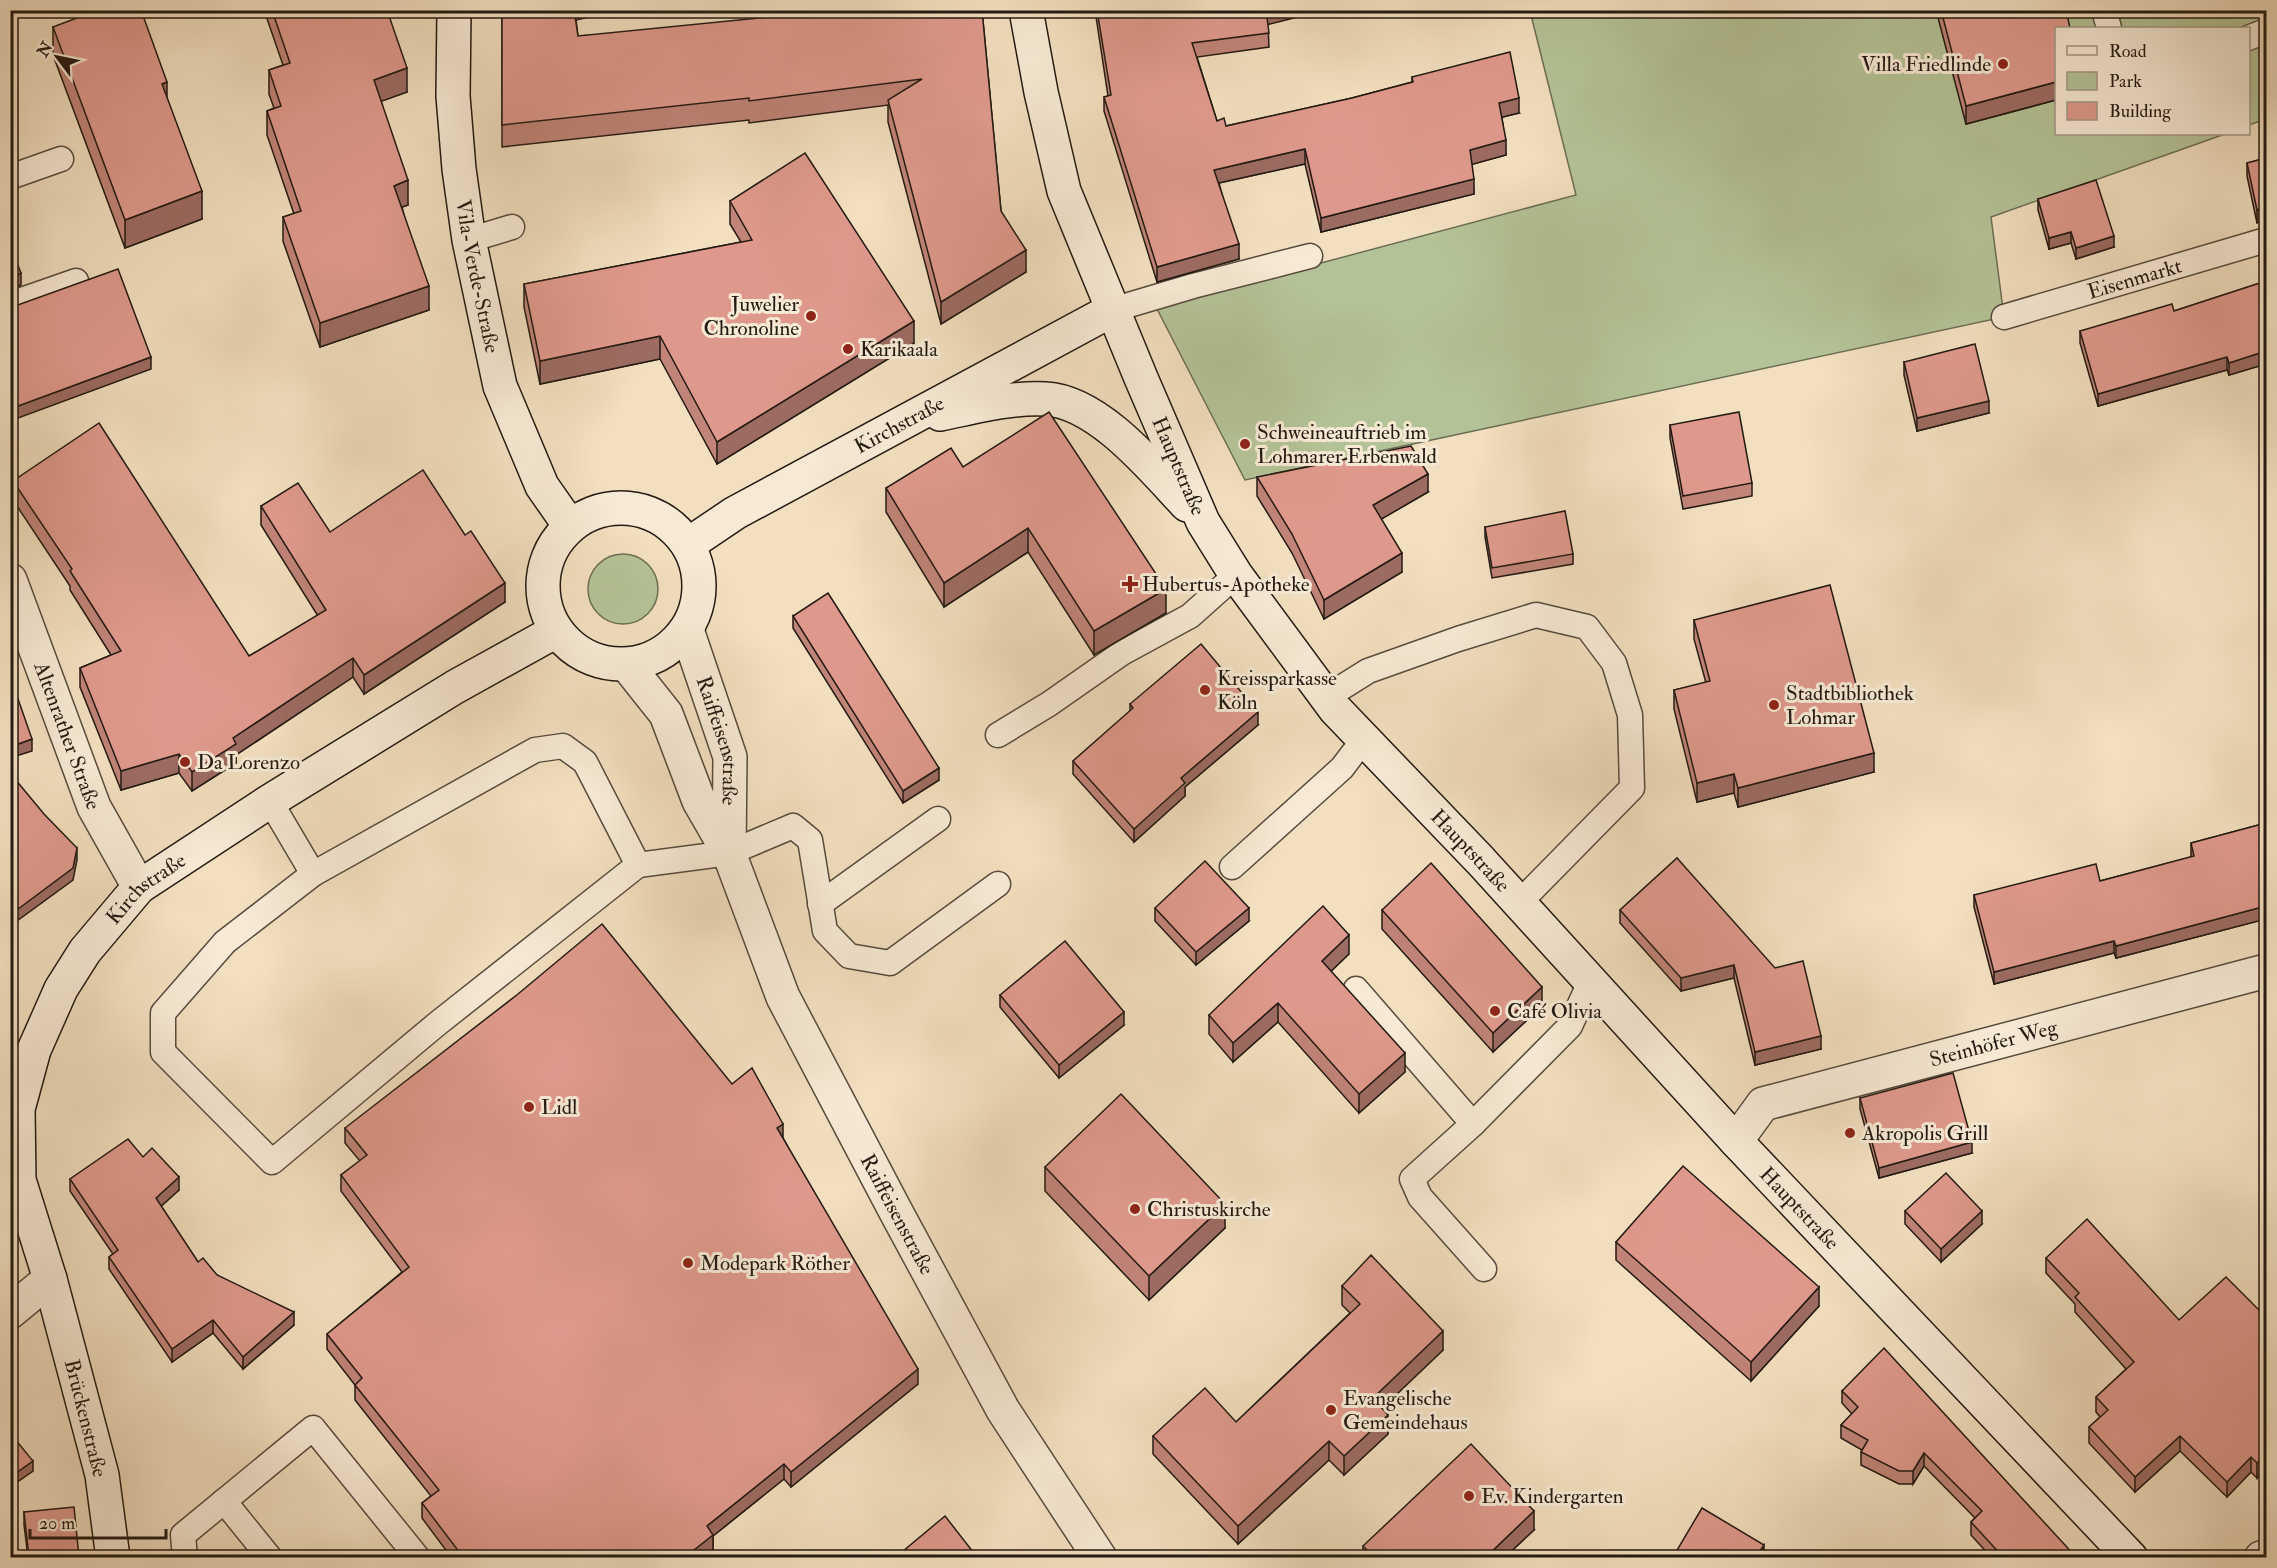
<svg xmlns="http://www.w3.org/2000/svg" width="2277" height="1568" font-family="'IM FELL Double Pica',serif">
<rect width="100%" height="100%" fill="#f2dfbf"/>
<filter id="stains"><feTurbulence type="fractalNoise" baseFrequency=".00333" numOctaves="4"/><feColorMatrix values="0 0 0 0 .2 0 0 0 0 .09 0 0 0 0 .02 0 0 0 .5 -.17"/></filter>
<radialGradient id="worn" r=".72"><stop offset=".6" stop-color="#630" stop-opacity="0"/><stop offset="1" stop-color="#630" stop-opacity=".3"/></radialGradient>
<g fill="#b4c397" stroke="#6c6e54" stroke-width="1.5">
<polygon points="1530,11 2266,11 2266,119 2249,125 2248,28 2056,28 2056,134 2225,134 1991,217 2004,317 1245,480 1156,307 1576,195"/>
<circle cx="623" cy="589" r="35"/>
</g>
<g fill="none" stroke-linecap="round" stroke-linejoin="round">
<g stroke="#574b3d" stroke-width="27">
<g id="lane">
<polyline points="2104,10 2109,28"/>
<polyline points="2248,38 2266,31"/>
<polyline points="10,177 61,159"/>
<polyline points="469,240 512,227"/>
<polyline points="10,304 76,281"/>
<polyline points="1112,310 1193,286 1310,256"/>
<path id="s1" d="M 2004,317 L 2266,240"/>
<polyline points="1325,698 1368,671 1458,639 1536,615 1587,627 1614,663 1630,715 1632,788 1519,903"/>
<polyline points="998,735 1049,704 1122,653 1190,616 1236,575"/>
<polygon points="563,746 585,762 638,865 437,1024 272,1162 163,1052 163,1013 225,942 313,874 535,750"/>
<polyline points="270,801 313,874"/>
<polyline points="638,865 729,853 793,826 810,840 825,931 849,956 890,963 998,884"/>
<polyline points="1232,867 1342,768 1364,739"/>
<polyline points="820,904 938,819"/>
<polyline points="1356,989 1473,1124"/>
<polyline points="1484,1269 1420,1197 1412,1179 1473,1124 1570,1026 1591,980"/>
<polyline points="224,1501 270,1558"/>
<polyline points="185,1558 183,1535 313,1428 418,1558"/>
</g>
</g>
<g stroke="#574b3d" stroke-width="36">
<g id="street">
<path id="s2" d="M 10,580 L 94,807 L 139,887"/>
<path id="s3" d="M 687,630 L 730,757 L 729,853"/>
<path id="s4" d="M 627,665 L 666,714 L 699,801 L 729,853 L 783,997 L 895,1210 L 1003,1410 L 1100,1558"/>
<path id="s5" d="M 1736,1141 L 1763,1104 L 2266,971"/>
<polyline points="10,1312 50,1279"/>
<polyline points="2261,1558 2266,1557"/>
</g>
</g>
<g stroke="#231a12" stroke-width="36">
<g id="secondary">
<path id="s6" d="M 454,10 L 453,96 L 459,169 L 469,240 L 500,386 L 542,486 L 570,526"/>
<path id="s7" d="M 1026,10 L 1041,92 L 1064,191 L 1141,378 L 1203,522 L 1236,575 L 1335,709 L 1480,860 L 1736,1141 L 2131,1558"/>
<path d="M 940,414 C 975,407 1011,397 1046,399 C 1099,402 1153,469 1187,505"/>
<circle cx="621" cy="586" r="78"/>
<path id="s8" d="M 689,544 L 735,513 L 1112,310"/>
<path id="s9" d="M 113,1558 L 102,1475 L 50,1279 L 19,1180 L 18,1109 L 34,1050 L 61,989 L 85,951 L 139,887 L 270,801 L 455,687 L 556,631"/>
</g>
</g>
<use href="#lane" stroke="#f7ead5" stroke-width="24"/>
<use href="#street" stroke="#f7ead5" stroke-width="33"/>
<use href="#secondary" stroke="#f7ead5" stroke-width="33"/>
</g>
<g fill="#c08478" stroke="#231a12" stroke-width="1.5">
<polygon points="264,10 387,10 407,92 381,101 408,205 402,207 429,310 320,347 283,241 283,217 294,214 267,135 267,111 274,108 269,94 269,70 283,65"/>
<polygon points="502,10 576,20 578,36 982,10 1001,211 1026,272 941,324 888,122 888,105 749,123 749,120 502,147"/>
<polygon points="1095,10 1325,10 1268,24 1269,47 1197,57 1217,121 1226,126 1352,98 1412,82 1412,77 1519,113 1502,117 1506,155 1472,164 1474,194 1321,232 1305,164 1219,183 1239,259 1157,282 1104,111 1104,97 1108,96"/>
<polygon points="1936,10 2066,10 2056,28 2056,100 1966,124"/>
<polygon points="53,27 167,98 202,219 125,248 53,55"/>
<polygon points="2266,48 2266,70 2263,60 2263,49"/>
<polygon points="2266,158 2257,223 2247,176 2247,163"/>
<polygon points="2038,199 2114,247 2076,259 2071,243 2049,249 2038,210"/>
<polygon points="730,201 914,343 717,464 660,359 540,384 524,307 524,284 741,242 730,224"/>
<polygon points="2266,281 2266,364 2229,375 2227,370 2098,406 2080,343 2080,331 2174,311"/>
<polygon points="1904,362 1989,413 1917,431 1904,375"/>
<polygon points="1670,425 1752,483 1752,496 1683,509 1670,438"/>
<polygon points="963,467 1166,613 1094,655 1028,552 944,607 886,512 886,488"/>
<polygon points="1257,477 1428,492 1381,519 1402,572 1324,619 1292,553 1257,496"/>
<polygon points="13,481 249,656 318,616 261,525 261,506 330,532 505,602 364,694 353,677 236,755 236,763 192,791 179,773 121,790 80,687 80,668 111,655 70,590 70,586 13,500"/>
<polygon points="1485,527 1573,554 1573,564 1492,578 1485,537"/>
<polygon points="793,616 939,780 903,803 793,628"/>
<polygon points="1694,620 1874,772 1738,807 1734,793 1697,802 1674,709 1674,690 1706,683 1694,639"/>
<polygon points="1130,704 1258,725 1185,787 1185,796 1134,842 1073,774 1073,761 1130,711"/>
<polygon points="2266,823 2266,919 2116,958 2114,953 1994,984 1974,907 1974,895 2100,881 2191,857 2191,843"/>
<polygon points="1677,858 1821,1049 1755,1065 1734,978 1681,991 1620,923 1620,910"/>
<polygon points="1155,908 1249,921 1196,965 1155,921"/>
<polygon points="1382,910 1542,1006 1493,1052 1382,929"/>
<polygon points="1349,954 1331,971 1405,1072 1359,1113 1278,1022 1233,1062 1209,1034 1209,1015"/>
<polygon points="1000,995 1124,1025 1059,1078 1000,1007"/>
<polygon points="732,1084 783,1138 918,1384 791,1487 784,1479 713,1536 713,1550 704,1557 451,1557 422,1518 422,1503 431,1496 355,1400 355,1385 327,1349 327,1334 402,1272 341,1191 341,1175 360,1161 345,1143 345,1128"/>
<polygon points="1860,1098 1972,1153 1879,1178 1860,1109"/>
<polygon points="143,1157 179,1190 161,1206 198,1262 217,1275 294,1325 243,1369 213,1333 172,1362 109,1269 109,1257 113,1254 70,1191 70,1179"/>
<polygon points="1045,1167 1225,1228 1149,1300 1045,1191"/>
<polygon points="1905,1211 1982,1224 1941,1262 1905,1224"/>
<polygon points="1616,1242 1819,1306 1751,1381 1616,1260"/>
<polygon points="2046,1258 2179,1320 2266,1317 2257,1478 2251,1472 2227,1497 2180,1451 2135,1492 2089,1443 2089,1427 2100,1417 2096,1412 2096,1397 2126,1369 2075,1312 2075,1304 2046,1273"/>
<polygon points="1342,1286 1443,1350 1382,1408 1388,1434 1344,1475 1329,1460 1238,1544 1153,1454 1153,1436 1236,1422 1350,1313 1342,1305"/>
<polygon points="1842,1391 2076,1557 1991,1557 1971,1535 1971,1522 1975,1518 1924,1466 1913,1484 1899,1484 1861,1465 1861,1452 1862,1450 1841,1438 1841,1425 1852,1414 1842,1403"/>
<polygon points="24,1512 79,1557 28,1557 24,1525"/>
<polygon points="1534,1530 1505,1557 1363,1557 1363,1546"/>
</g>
<g fill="#9c6b62" stroke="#231a12" stroke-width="1.5">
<polygon points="572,10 618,10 572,21"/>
<polygon points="1266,10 1325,10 1266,25"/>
<polygon points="407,68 407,92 374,104 374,80"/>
<polygon points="167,82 167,110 162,84"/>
<polygon points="2056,82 2056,100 1966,124 1966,106"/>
<polygon points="1519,98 1519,113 1499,118 1499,103"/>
<polygon points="1506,140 1506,155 1470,165 1470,150"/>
<polygon points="1305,149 1305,164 1214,184 1214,170"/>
<polygon points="1474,179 1474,194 1321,232 1321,218"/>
<polygon points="408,180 408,205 394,210 394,186"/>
<polygon points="202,191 202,219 125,248 125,220"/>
<polygon points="2266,207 2266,220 2257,223 2257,210"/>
<polygon points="2071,232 2071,243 2049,249 2049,238"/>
<polygon points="2114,236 2114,247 2076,259 2076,248"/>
<polygon points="1239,244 1239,259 1157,282 1157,267"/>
<polygon points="1026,250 1026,272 941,324 941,302"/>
<polygon points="21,273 21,285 10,290 10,278"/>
<polygon points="429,286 429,310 320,347 320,323"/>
<polygon points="914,321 914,343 717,464 717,442"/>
<polygon points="660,336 660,359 540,384 540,361"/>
<polygon points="2266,351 2266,364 2229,375 2229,363"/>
<polygon points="151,357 151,369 10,421 10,409"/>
<polygon points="2227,357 2227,370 2098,406 2098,394"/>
<polygon points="1989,401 1989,413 1917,431 1917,418"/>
<polygon points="1428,474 1428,492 1373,524 1373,505"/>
<polygon points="1028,528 1028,552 944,607 944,583"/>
<polygon points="1402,553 1402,572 1324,619 1324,600"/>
<polygon points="505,583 505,602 364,694 364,675"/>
<polygon points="1166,589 1166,613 1094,655 1094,631"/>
<polygon points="353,658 353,677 236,755 236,763 192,791 192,772 233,738"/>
<polygon points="1258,712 1258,725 1185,787 1185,796 1134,842 1134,829 1181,778"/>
<polygon points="32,739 32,751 10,758 10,747"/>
<polygon points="1874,753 1874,772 1738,807 1738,788"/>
<polygon points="179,754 179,773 121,790 121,771"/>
<polygon points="939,768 939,780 903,803 903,791"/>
<polygon points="1734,774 1734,793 1697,802 1697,783"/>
<polygon points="77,848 77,860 73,880 10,926 10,915"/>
<polygon points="2266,906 2266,919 2116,958 2116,946"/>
<polygon points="1249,908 1249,921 1196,965 1196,952"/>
<polygon points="1349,935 1349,954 1322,980 1322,961"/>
<polygon points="2114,941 2114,953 1994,984 1994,972"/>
<polygon points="1734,965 1734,978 1681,991 1681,978"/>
<polygon points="1542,987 1542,1006 1493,1052 1493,1033"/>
<polygon points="1278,1003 1278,1022 1233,1062 1233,1043"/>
<polygon points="1124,1012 1124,1025 1059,1078 1059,1065"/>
<polygon points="1821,1036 1821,1049 1755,1065 1755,1052"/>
<polygon points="1405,1053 1405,1072 1359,1113 1359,1094"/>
<polygon points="783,1124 783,1139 777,1128"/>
<polygon points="1972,1142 1972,1153 1879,1178 1879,1168"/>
<polygon points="179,1177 179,1190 156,1211 156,1198"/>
<polygon points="1225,1204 1225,1228 1149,1300 1149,1276"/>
<polygon points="1982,1211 1982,1224 1941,1262 1941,1249"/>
<polygon points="1819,1287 1819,1306 1751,1381 1751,1362"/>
<polygon points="294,1312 294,1325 243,1369 243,1357"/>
<polygon points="213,1320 213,1333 172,1362 172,1349"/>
<polygon points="1443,1331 1443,1350 1373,1417 1373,1398"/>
<polygon points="918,1369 918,1384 791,1487 791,1472"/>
<polygon points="1388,1415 1388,1434 1344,1475 1344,1456"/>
<polygon points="2180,1436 2180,1451 2135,1492 2135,1477"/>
<polygon points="1329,1441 1329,1460 1238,1544 1238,1526"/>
<polygon points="1924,1453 1924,1466 1913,1484 1913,1471"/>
<polygon points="2266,1453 2266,1468 2257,1478 2257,1463"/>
<polygon points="2251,1457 2251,1472 2227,1497 2227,1482"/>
<polygon points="33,1461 33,1471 10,1487 10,1477"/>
<polygon points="784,1464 784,1479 713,1536 713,1550 704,1557 685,1557 707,1526"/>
<polygon points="1534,1511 1534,1530 1505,1557 1486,1557"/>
<polygon points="1764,1545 1764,1557 1756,1557"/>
</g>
<g fill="#df998c" stroke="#231a12" stroke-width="1.5">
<polygon points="98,10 141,10 167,82 162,84 202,191 125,220 53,27"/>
<polygon points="272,10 387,10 407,68 374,80 408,180 394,186 429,286 320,323 283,217 301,211 267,111 281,106 269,70 290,63"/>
<polygon points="502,10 574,10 578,36 841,10 982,10 1001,211 1026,250 941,302 888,100 922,79 749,101 749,98 502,125"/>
<polygon points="1097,10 1266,10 1269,33 1192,43 1217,121 1224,118 1226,126 1352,98 1413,82 1412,77 1510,52 1519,98 1499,103 1506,140 1470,150 1474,179 1321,218 1305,149 1214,170 1239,244 1157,267 1104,97 1111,95"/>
<polygon points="1941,10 2066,10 2070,28 2056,28 2056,82 1966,106"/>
<polygon points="2266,48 2266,59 2263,49"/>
<polygon points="805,153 914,321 717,442 660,336 540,361 524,284 752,240 730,201"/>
<polygon points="2266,158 2266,207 2257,210 2247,163"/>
<polygon points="2096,180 2114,236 2076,248 2071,232 2049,238 2038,199"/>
<polygon points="10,245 21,273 10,278"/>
<polygon points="118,269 151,357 10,409 10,306 15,306"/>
<polygon points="2266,281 2266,351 2229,363 2227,357 2098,394 2080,331 2172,304 2174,311"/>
<polygon points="1975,344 1989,401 1917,418 1904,362"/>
<polygon points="1049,412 1166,589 1094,631 1028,528 944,583 886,488 951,448 963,467"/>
<polygon points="1739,412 1752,483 1683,496 1670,425"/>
<polygon points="99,423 249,656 326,610 261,506 298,483 330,532 423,470 465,535 471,531 505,583 364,675 353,658 233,738 236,744 192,772 179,754 121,771 80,668 121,651 70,571 72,569 13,481"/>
<polygon points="1411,446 1428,474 1373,505 1402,553 1324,600 1292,534 1257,477"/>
<polygon points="1565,511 1573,554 1492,568 1485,527"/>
<polygon points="1830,585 1874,753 1738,788 1734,774 1697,783 1674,690 1710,681 1694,620"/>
<polygon points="828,593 939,768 903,791 793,616"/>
<polygon points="1201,644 1258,712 1181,778 1185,783 1134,829 1073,761 1133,708 1130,704"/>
<polygon points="10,676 32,739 10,747"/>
<polygon points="10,773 44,814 77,848 73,868 10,915"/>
<polygon points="2266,823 2266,906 2116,946 2114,941 1994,972 1974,895 2096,864 2100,881 2194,856 2191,843"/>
<polygon points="1677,858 1775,968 1803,961 1821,1036 1755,1052 1734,965 1681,978 1620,910"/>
<polygon points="1205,861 1249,908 1196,952 1155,908"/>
<polygon points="1431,863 1542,987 1493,1033 1382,910"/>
<polygon points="1323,906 1349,935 1322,961 1405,1053 1359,1094 1278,1003 1233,1043 1209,1015"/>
<polygon points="602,924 732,1084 752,1068 783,1124 777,1128 918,1369 791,1472 784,1464 707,1526 713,1535 685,1557 463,1557 422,1503 439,1490 355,1385 362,1378 327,1334 409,1267 341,1175 367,1155 345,1128 518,994"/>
<polygon points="1065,941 1124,1012 1059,1065 1000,995"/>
<polygon points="1953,1073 1972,1142 1879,1168 1860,1098"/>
<polygon points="1121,1094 1225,1204 1149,1276 1045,1167"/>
<polygon points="128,1139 143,1157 152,1148 179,1177 156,1198 198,1262 203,1258 217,1275 294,1312 243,1357 213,1320 172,1349 109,1257 118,1250 70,1179"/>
<polygon points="1683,1166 1819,1287 1751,1362 1616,1242"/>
<polygon points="1946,1173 1982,1211 1941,1249 1905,1211"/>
<polygon points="2087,1219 2179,1320 2226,1277 2266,1317 2266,1453 2257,1463 2251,1457 2227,1482 2180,1436 2135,1477 2089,1427 2108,1410 2096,1397 2134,1362 2075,1297 2079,1293 2046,1258"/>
<polygon points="1371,1255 1443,1331 1373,1398 1388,1415 1344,1456 1329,1441 1238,1526 1153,1436 1205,1388 1236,1422 1360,1304 1342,1286"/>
<polygon points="1884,1348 2076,1557 2003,1557 1971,1522 1982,1511 1924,1453 1913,1471 1899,1471 1861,1452 1868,1440 1841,1425 1858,1407 1842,1391"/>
<polygon points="10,1433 33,1461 10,1477"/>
<polygon points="1471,1444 1534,1511 1486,1557 1374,1557 1363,1546"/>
<polygon points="74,1507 79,1557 29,1557 24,1512"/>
<polygon points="1702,1508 1764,1545 1756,1557 1673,1557"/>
<polygon points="945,1516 977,1557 896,1557"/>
</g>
<g fill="#8f2418" stroke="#f7ead5" stroke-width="2">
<circle cx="2003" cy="64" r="6"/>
<circle cx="811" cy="316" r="6"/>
<circle cx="848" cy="349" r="6"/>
<circle cx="1245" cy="444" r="6"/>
<path d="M1127 575h6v6h6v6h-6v6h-6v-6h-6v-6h6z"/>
<circle cx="1205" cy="690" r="6"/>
<circle cx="1774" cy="705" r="6"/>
<circle cx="185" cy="762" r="6"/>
<circle cx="1495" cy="1011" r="6"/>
<circle cx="529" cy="1107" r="6"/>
<circle cx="1850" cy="1133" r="6"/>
<circle cx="1135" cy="1209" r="6"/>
<circle cx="688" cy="1263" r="6"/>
<circle cx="1331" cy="1410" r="6"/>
<circle cx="1469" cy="1496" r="6"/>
</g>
<g text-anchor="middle" stroke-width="6" stroke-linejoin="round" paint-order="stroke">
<g font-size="21" fill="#231a12" stroke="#f7ead5" text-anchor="start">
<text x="1991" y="71" text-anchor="end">Villa Friedlinde</text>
<text x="799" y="311" text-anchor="end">Juwelier<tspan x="799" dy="24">Chronoline</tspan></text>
<text x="860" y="356">Karikaala</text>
<text x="1257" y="439">Schweineauftrieb im<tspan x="1257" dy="24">Lohmarer Erbenwald</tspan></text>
<text x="1142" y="591">Hubertus-Apotheke</text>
<text x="1217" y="685">Kreissparkasse<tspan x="1217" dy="24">Köln</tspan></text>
<text x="1786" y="700">Stadtbibliothek<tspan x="1786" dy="24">Lohmar</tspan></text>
<text x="197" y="769">Da Lorenzo</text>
<text x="1507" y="1018">Café Olivia</text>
<text x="541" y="1114">Lidl</text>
<text x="1862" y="1140">Akropolis Grill</text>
<text x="1147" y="1216">Christuskirche</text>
<text x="700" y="1270">Modepark Röther</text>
<text x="1343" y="1405">Evangelische<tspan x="1343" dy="24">Gemeindehaus</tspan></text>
<text x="1481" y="1503">Ev. Kindergarten</text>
</g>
<g font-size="21" fill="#231a12" stroke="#f7ead5">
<text dy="7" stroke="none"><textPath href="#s6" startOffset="268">Vila-Verde-Straße</textPath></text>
<text dy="7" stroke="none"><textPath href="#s1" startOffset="136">Eisenmarkt</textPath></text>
<text dy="7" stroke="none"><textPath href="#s8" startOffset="242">Kirchstraße</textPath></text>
<text dy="7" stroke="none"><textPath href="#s7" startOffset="483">Hauptstraße</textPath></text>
<text dy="7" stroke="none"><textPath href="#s2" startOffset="166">Altenrather Straße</textPath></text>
<text dy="7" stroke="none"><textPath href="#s3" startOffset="116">Raiffeisenstraße</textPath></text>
<text dy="7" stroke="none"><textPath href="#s7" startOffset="969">Hauptstraße</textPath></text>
<text dy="7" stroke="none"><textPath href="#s9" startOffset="722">Kirchstraße</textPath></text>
<text dy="7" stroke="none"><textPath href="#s5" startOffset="284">Steinhöfer Weg</textPath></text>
<text dy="7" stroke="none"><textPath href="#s7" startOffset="1455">Hauptstraße</textPath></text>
<text dy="7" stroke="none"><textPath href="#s4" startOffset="615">Raiffeisenstraße</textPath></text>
<text transform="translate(86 1418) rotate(76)" y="7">Brückenstraße</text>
</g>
</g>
<rect width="2277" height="1568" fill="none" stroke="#f2dfbf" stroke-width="36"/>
<rect x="12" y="12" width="2253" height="1544" fill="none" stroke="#231a12" stroke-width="3"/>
<rect x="18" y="18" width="2241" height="1532" fill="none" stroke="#231a12" stroke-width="1.5"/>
<rect x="2055" y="27" width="195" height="108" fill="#f7ead5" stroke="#a29787" stroke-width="1.5"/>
<rect x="2067" y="46" width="30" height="9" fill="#f7ead5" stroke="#a29787" stroke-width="1.5"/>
<text x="2109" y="57" font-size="18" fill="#231a12">Road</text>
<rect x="2067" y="72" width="30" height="18" fill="#b4c397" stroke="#a29787" stroke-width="1.5"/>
<text x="2109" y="87" font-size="18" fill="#231a12">Park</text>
<rect x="2067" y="102" width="30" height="18" fill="#df998c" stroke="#a29787" stroke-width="1.5"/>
<text x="2109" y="117" font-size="18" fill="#231a12">Building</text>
<g transform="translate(57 57) rotate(302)" stroke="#f7ead5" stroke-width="4.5" paint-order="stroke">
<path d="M0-4.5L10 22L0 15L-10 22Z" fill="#231a12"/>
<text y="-9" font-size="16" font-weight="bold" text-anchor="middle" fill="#231a12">N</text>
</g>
<path d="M30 1529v9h136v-9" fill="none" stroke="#231a12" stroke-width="3"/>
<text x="39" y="1529" font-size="18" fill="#231a12" stroke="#f7ead5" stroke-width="4.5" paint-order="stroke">20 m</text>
<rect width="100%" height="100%" filter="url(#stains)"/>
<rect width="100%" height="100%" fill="url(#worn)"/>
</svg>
